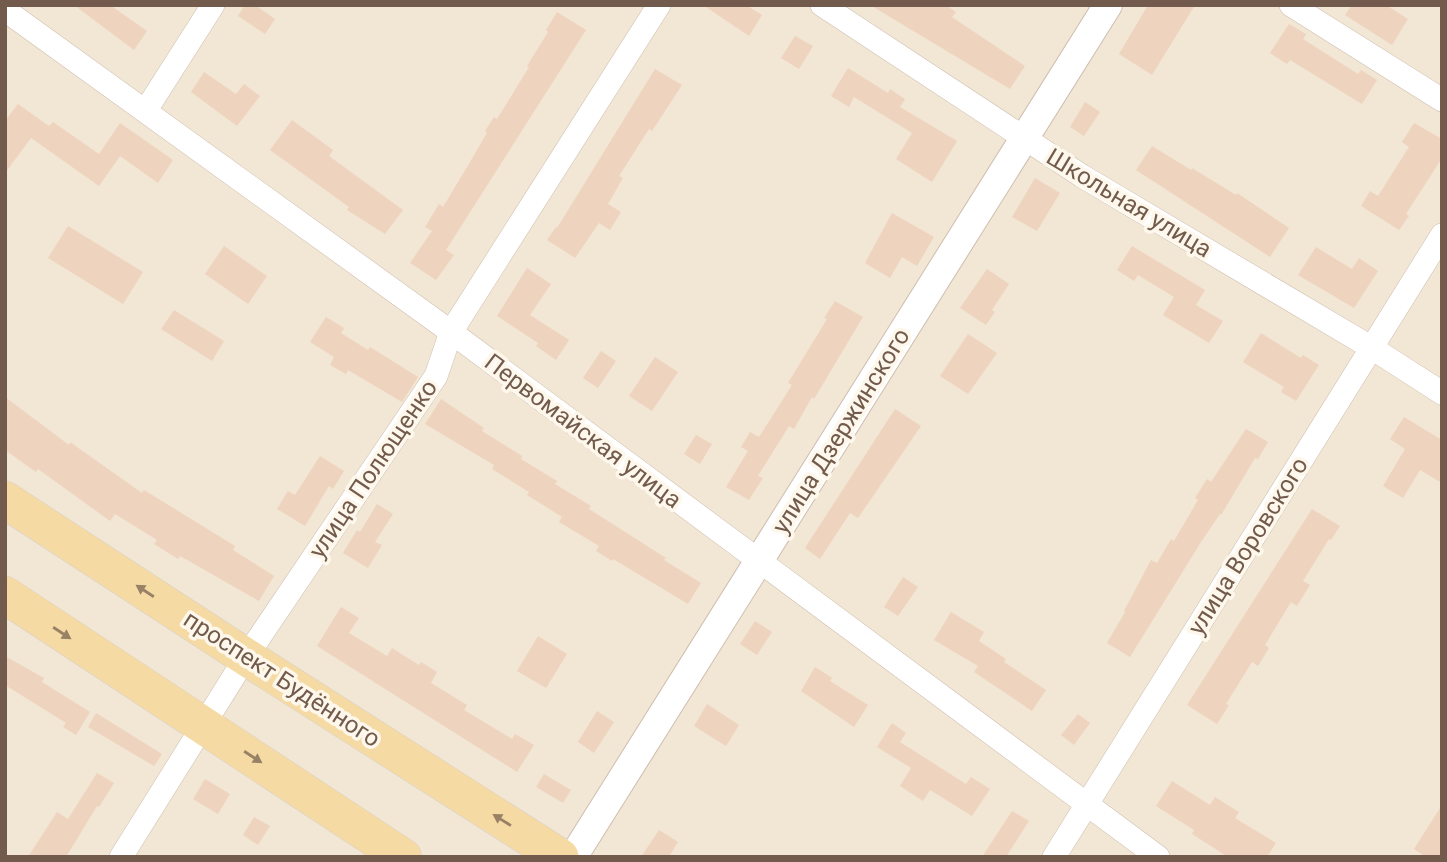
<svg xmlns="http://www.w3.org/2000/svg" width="1447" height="862" font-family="Roboto,sans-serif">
<rect width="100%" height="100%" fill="#fbf3e6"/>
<rect fill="#f2e6d4" x="5" y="5" width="1437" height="852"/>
<g fill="#eed4bf">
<polygon points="74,5 110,5 147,31 134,50"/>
<polygon points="245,5 255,5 275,19 265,34 238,16"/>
<polygon points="703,5 746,5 762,15 749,36"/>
<polygon points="870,5 945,5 956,12 952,17 1025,66 1010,89"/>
<polygon points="1148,5 1195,5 1152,75 1119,54"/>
<polygon points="1352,5 1386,5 1408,19 1392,45 1345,15"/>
<polygon points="557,12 586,30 446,250 454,255 436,280 410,263 432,231 425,227 439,204 443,207 467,167 487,133 485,131 494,117 497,119 529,67 527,66 548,32 546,30"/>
<polygon points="1289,24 1306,34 1303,39 1358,74 1361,70 1377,80 1362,104 1290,60 1287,64 1270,53"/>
<polygon points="795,36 813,46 799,69 781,58"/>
<polygon points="848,68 888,93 890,89 905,99 900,107 957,141 932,182 896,159 912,133 854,97 849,107 831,96"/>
<polygon points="655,69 682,85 652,131 649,129 619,176 623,178 608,204 621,212 610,230 599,223 575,258 547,240 556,227 557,228"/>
<polygon points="204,72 236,94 244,84 260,96 237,126 191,92"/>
<polygon points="1085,102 1100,112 1084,136 1070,127"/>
<polygon points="18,104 49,126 53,122 99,154 120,123 173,160 158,183 120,156 99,186 31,138 5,173 5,121"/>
<polygon points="292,120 333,150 329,156 403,210 385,234 347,210 349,207 270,150"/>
<polygon points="1414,123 1442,139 1442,158 1406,214 1409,216 1399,230 1361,206 1370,191 1378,196 1409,147 1402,142"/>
<polygon points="1152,146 1191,170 1192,168 1236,195 1237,193 1289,228 1270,257 1136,170"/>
<polygon points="1035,178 1060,193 1037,231 1012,217"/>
<polygon points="892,213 934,237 917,266 902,257 890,278 865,263"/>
<polygon points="68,226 143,272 123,304 48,258"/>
<polygon points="224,246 267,276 248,304 205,274"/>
<polygon points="1132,246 1205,290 1196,305 1223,321 1209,343 1163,315 1174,297 1138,275 1134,281 1117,270"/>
<polygon points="1316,247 1352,269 1359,258 1378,271 1354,308 1298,275"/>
<polygon points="527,268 551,284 530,315 569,340 556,360 536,346 538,343 497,316"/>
<polygon points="987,269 1009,284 992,310 995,312 986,325 960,308"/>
<polygon points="835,301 863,317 814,399 812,397 794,429 789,426 758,476 763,478 749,500 726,487 748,451 741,447 750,432 759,437 792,385 788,383 827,319 824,318"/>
<polygon points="174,310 224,341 212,361 161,329"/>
<polygon points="326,317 344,328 341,333 368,350 370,347 418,377 402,402 348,370 346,374 330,365 334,357 310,342"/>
<polygon points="1261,333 1301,358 1303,355 1319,365 1296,401 1281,392 1284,387 1243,362"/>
<polygon points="968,334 997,353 968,394 940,376"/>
<polygon points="601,351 616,361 598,388 583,378"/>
<polygon points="655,357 678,372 652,411 629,396"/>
<polygon points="5,397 69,445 70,442 142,493 144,490 235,546 233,550 274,576 259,601 180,556 178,559 154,544 157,540 115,514 110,521 38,469 36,472 5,450"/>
<polygon points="441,399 484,428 482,431 522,456 521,459 557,481 555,484 591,506 589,509 666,558 664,560 701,583 688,604 613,559 612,561 596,551 599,546 559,522 562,517 527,495 529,492 492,469 494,465 425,424"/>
<polygon points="895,409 921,426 858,518 850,513 820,559 805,548"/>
<polygon points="1404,417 1442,440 1442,483 1420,470 1403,498 1383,486 1405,449 1390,439"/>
<polygon points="1246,429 1268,442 1258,459 1255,458 1221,515 1220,514 1201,542 1130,657 1107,643 1125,612 1124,611 1151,560 1157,563 1171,539 1174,541 1198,500 1195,498 1207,479 1211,482"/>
<polygon points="696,435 712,444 700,464 684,454"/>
<polygon points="320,456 344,471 333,489 329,486 305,526 277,509 288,491 295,495"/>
<polygon points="377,504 393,514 375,542 382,545 368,568 343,553 357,530 360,532"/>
<polygon points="1312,509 1340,526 1331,540 1329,539 1303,581 1310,585 1297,606 1291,602 1265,645 1269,648 1258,666 1252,662 1226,704 1229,705 1217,724 1187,705"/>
<polygon points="903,577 918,587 898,616 884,607"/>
<polygon points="341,607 359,618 349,633 387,656 392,648 419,665 421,662 437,672 431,683 467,705 464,710 512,739 515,734 534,745 517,772 317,646"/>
<polygon points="951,612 984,632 979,641 1006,659 1004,662 1046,690 1032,711 974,672 978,666 934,640"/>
<polygon points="755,621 772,632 757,655 740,644"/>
<polygon points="538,636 567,654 546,688 517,671"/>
<polygon points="5,656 44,678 42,682 90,712 76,735 63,727 66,723 5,685"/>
<polygon points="815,667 832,678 830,681 868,705 854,727 801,691"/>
<polygon points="707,704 739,725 726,746 694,726"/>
<polygon points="597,711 614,722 594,753 578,742"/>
<polygon points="96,713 162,754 154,766 88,727"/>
<polygon points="1078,714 1090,723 1074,745 1061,735"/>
<polygon points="892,723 906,733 900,742 966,784 971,777 990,789 972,816 930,790 923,801 900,786 911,768 877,747"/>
<polygon points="97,773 114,783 99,807 97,806 66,857 28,857 57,812 68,819"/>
<polygon points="544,774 571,790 563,803 536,787"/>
<polygon points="205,779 230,794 218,814 193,799"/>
<polygon points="1172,781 1210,805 1215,797 1239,812 1235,818 1276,843 1267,857 1228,857 1192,834 1194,830 1156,806"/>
<polygon points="1442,805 1442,857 1426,857 1414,849"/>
<polygon points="1012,811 1029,821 1006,857 982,857"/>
<polygon points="254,817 270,826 258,845 243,835"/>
<polygon points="659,830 678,842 669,857 641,857"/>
</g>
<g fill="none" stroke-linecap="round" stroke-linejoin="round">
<g stroke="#cebeb0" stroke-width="24">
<g id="minor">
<polyline points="822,5 1082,176 1372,348 1442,393"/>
<polyline points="1291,5 1442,100"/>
<polyline points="5,10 451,332 1158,857"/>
<polyline points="146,110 213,5"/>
<polyline points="121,857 246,657 436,376 451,332 659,5"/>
<polyline points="1054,857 1442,235"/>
</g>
</g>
<g stroke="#cebeb0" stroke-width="30">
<polyline id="tertiary" points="573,857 1108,5"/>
</g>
<g stroke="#d8d1cd" stroke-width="38">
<g id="primary">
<polyline points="5,500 246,657 560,857"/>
<polyline points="5,595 403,857"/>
</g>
</g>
<use href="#minor" stroke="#fff" stroke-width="23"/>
<use href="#tertiary" stroke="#fff" stroke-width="28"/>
<use href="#primary" stroke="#f5daa3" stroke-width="37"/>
</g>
<defs><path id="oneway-solid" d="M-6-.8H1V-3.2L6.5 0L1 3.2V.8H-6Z" transform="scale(1.75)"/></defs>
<g fill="#998166">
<use href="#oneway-solid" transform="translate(145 591) rotate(-147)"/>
<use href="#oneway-solid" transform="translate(62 633) rotate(33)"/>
<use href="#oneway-solid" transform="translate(253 757) rotate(33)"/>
<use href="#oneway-solid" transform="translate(502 820) rotate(-148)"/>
</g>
<g text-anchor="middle" stroke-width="7" stroke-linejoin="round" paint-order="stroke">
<g font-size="24" fill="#725b4c" stroke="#fef7eb">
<text transform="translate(1129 203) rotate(31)" y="8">Школьная улица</text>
<text transform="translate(583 431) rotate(37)" y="8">Первомайская улица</text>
<text transform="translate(841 431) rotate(-58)" y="8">улица Дзержинского</text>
<text transform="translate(373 469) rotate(-56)" y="8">улица Полющенко</text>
<text transform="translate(1248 546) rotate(-58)" y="8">улица Воровского</text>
<text transform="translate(282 679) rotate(33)" y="8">проспект Будённого</text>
</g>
</g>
<rect width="1447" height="862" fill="none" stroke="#725b4c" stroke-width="14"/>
</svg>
